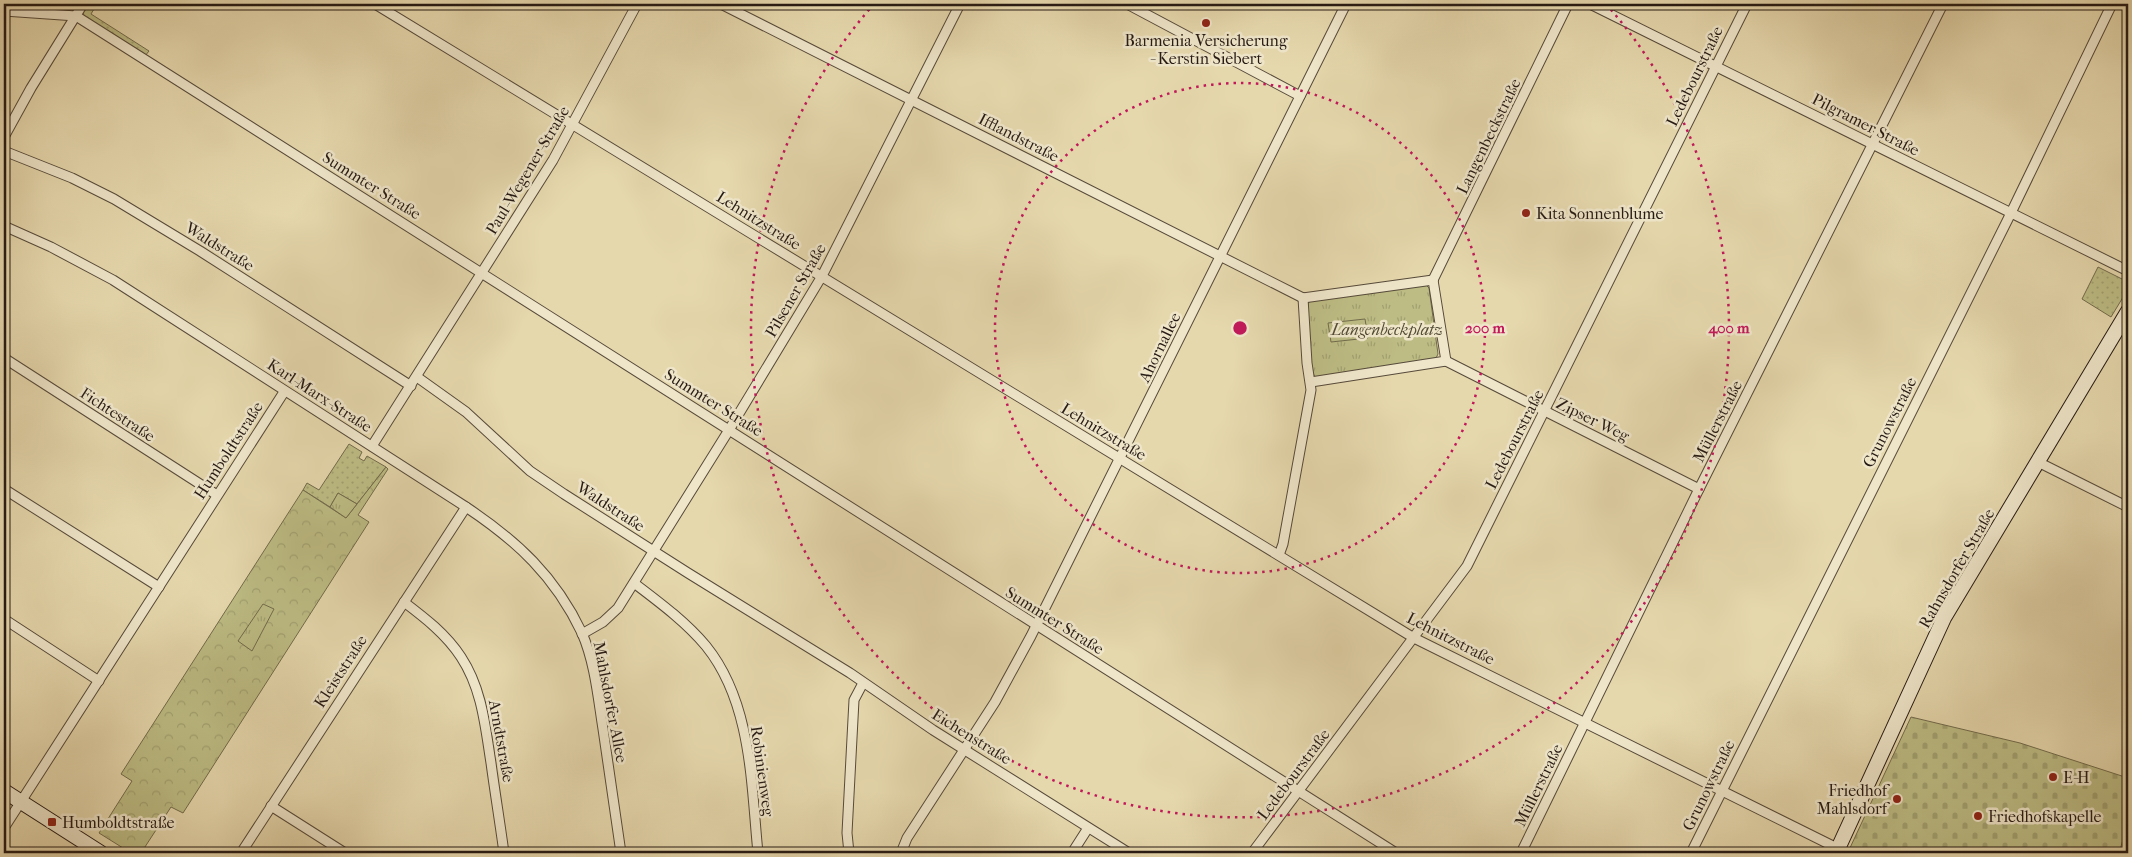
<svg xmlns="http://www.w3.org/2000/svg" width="2132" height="857" font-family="'IM FELL French Canon',serif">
<defs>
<pattern id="grass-dots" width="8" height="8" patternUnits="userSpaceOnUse" patternTransform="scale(1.25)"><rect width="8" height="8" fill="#bdbc84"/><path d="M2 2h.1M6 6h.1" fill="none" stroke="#a2a171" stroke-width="1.8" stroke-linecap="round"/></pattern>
<pattern id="forest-crowns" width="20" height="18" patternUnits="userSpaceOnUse" patternTransform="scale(1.25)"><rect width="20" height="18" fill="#bdbc84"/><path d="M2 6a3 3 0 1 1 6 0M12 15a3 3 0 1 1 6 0" fill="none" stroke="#a2a171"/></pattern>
<pattern id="cemetery-stones" width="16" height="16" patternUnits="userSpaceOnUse" patternTransform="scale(1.25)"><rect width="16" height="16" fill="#bdbc84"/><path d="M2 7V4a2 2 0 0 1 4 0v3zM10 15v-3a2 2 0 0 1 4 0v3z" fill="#a2a171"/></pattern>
<pattern id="park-tufts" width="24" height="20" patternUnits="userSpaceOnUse" patternTransform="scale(1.25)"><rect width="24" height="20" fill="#bdbc84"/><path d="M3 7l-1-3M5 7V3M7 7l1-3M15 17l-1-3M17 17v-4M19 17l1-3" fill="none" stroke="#a2a171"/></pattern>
</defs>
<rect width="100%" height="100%" fill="#e6d8ad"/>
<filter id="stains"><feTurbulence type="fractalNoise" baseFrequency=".004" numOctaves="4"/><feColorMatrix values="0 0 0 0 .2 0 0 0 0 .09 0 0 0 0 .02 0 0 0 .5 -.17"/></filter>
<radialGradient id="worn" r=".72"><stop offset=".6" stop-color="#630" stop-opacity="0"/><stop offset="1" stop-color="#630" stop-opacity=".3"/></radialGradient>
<g fill="url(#grass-dots)" stroke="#726b4c">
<polygon points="87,4 97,4 91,14 149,51 145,56 84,16 83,12"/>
<polygon points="2098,267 2128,282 2128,289 2111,317 2082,299"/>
<polygon points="349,444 362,452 359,458 364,461 367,456 386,467 357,504 338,493 330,507 303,490 307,483 319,490"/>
</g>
<polygon fill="url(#forest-crowns)" stroke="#726b4c" points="386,467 388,469 358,515 369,522 183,813 171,807 141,853 131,853 99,833 132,781 121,774 303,490 346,518"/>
<polygon fill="url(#cemetery-stones)" stroke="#726b4c" points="1911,717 2020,743 2128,778 2128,823 2119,853 1857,853 1849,850"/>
<g fill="url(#park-tufts)" stroke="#726b4c">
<polygon points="1426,285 1429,288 1438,354 1434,362 1315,377 1311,369 1307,311 1308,303 1312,300"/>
<polygon points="338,493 357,504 346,518 330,507"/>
<polygon points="263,604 274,609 252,651 238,641"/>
</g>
<polygon fill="#bdbc84" stroke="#726b4c" points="1365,319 1368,338 1331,342 1328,323"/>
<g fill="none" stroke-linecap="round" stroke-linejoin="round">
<g stroke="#564a3a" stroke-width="11">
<g id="street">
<polyline points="375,4 1414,638 1837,848"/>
<polyline points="721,4 1303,298"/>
<polyline points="1127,4 1300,96"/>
<polyline points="1590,4 2128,271"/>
<polyline points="4,11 76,16 1396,853"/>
<polyline points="4,137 31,88 83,4"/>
<polyline points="4,151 72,178 114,199 200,251 411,386"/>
<path d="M 4,226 L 51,247 L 113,280 L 466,507 C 517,541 555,576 582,633 C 595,663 598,698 603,729 C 609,771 615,812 621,853"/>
<polyline points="1433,280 1568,4"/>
<polyline points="1303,298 1433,280"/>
<polyline points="4,358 217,495"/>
<polyline points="1446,361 1699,489"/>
<polyline points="417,377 466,412 530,471 564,494 688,573 850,673 933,730 1129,853"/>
<polyline points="1311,382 1446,361 1433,280"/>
<polyline points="372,446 553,160 637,4"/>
<polyline points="2038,462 2128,507"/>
<polyline points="4,489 159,587"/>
<polyline points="1279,555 1283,544 1311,390 1307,363 1303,298"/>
<path d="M 634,583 C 659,602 686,622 706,646 C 752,703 751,784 758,853"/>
<path d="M 404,602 C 425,618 446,634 461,657 C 482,689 485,725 491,763 C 495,793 500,823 504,853"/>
<polyline points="4,619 99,681"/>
<polyline points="582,634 603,622 618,608 729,430 822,276 960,4"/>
<polyline points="271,806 345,853"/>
<polyline points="4,828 284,392"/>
<polyline points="241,853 466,507"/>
<polyline points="849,853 847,833 854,700 863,683"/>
<polyline points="901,853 907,838 995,702 1031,636 1346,4"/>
<polyline points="1072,853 1088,828"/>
<polyline points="1252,853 1467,566 1747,4"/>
<polyline points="1521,853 1699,489 1943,4"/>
<polyline points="1691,853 2008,219 2112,4"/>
</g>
</g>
<g stroke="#261a14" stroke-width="16">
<g id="secondary">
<polyline points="4,791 101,853"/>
<polyline points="1836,853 1944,618 2128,311"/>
</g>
</g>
<use href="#street" stroke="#efe6ca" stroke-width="9"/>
<use href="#secondary" stroke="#efe6ca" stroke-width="14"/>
</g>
<g fill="none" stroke="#c2185b" stroke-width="2.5" stroke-dasharray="2.5 5">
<circle cx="1240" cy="328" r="245"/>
<path d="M1606 4A489 489 0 1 1 874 4"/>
</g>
<g fill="#8f2418" stroke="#efe6ca" stroke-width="2">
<circle cx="1206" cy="23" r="5"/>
<circle cx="1526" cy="213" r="5"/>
<circle cx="2053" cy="777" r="5"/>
<circle cx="1897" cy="799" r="5"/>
<circle cx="1978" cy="816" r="5"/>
<rect x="47" y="817" width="10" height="10" rx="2.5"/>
</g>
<g text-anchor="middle" stroke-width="5" stroke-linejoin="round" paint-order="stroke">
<g font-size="16" fill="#261a14" stroke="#efe6ca" text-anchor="start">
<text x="1206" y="46" text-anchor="middle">Barmenia Versicherung<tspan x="1206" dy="18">- Kerstin Siebert</tspan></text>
<text x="1536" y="219">Kita Sonnenblume</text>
<text x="2063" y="783">E-H</text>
<text x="1887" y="796" text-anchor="end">Friedhof<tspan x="1887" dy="18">Mahlsdorf</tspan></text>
<text x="1988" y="822">Friedhofskapelle</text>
<text x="62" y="828">Humboldtstraße</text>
</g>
<g font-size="16" fill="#261a14" stroke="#efe6ca">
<text transform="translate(1694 76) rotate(-64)" y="6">Ledebourstraße</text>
<text transform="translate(1866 124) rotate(27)" y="6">Pilgramer Straße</text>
<text transform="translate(1488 136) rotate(-64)" y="6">Langenbeckstraße</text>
<text transform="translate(1019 137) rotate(27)" y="6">Ifflandstraße</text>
<text transform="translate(527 170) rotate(-59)" y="6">Paul-Wegener-Straße</text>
<text transform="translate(372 185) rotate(32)" y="6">Summter Straße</text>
<text transform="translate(759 220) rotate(32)" y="6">Lehnitzstraße</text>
<text transform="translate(220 246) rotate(32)" y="6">Waldstraße</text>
<text transform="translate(795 290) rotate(-60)" y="6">Pilsener Straße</text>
<text transform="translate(1159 347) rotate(-64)" y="6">Ahornallee</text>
<text transform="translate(320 395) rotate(33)" y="6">Karl-Marx-Straße</text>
<text transform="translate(714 402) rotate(32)" y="6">Summter Straße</text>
<text transform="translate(118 414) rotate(33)" y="6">Fichtestraße</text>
<text transform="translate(1593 419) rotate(26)" y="6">Zipser Weg</text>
<text transform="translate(1717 421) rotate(-63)" y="6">Müllerstraße</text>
<text transform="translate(1889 422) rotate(-63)" y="6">Grunowstraße</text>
<text transform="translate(1104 431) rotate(31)" y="6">Lehnitzstraße</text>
<text transform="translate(1514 439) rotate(-63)" y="6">Ledebourstraße</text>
<text transform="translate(228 450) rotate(-57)" y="6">Humboldtstraße</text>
<text transform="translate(611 506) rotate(33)" y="6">Waldstraße</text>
<text transform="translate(1956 568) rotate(-60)" y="6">Rahnsdorfer Straße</text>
<text transform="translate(1055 620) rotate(32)" y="6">Summter Straße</text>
<text transform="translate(1451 638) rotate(27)" y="6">Lehnitzstraße</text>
<text transform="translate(340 671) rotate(-57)" y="6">Kleiststraße</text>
<text transform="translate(611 702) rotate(79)" y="6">Mahlsdorfer Allee</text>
<text transform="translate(972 736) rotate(32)" y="6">Eichenstraße</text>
<text transform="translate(502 741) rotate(80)" y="6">Arndtstraße</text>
<text transform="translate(763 771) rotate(82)" y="6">Robinienweg</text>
<text transform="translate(1293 774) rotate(-53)" y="6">Ledebourstraße</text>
<text transform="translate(1538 785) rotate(-64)" y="6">Müllerstraße</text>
<text transform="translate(1708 785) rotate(-64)" y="6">Grunowstraße</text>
</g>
<g font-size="16" font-style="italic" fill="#534b36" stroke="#efe6ca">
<text x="1387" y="335">Langenbeckplatz</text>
</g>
</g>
<circle cx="1240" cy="328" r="8" fill="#c2185b" stroke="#efe6ca" stroke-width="2.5"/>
<g font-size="15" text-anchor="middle" font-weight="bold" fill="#c2185b" stroke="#efe6ca" stroke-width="5" stroke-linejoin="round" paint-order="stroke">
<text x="1485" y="333">200 m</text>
<text x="1729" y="333">400 m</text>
</g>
<rect width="2132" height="857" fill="none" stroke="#e6d8ad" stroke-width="20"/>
<rect x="5" y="5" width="2122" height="847" fill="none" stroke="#261a14" stroke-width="2.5"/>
<rect x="10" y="10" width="2112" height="837" fill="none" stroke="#261a14"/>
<rect width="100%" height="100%" filter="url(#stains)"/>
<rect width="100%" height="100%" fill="url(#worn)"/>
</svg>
